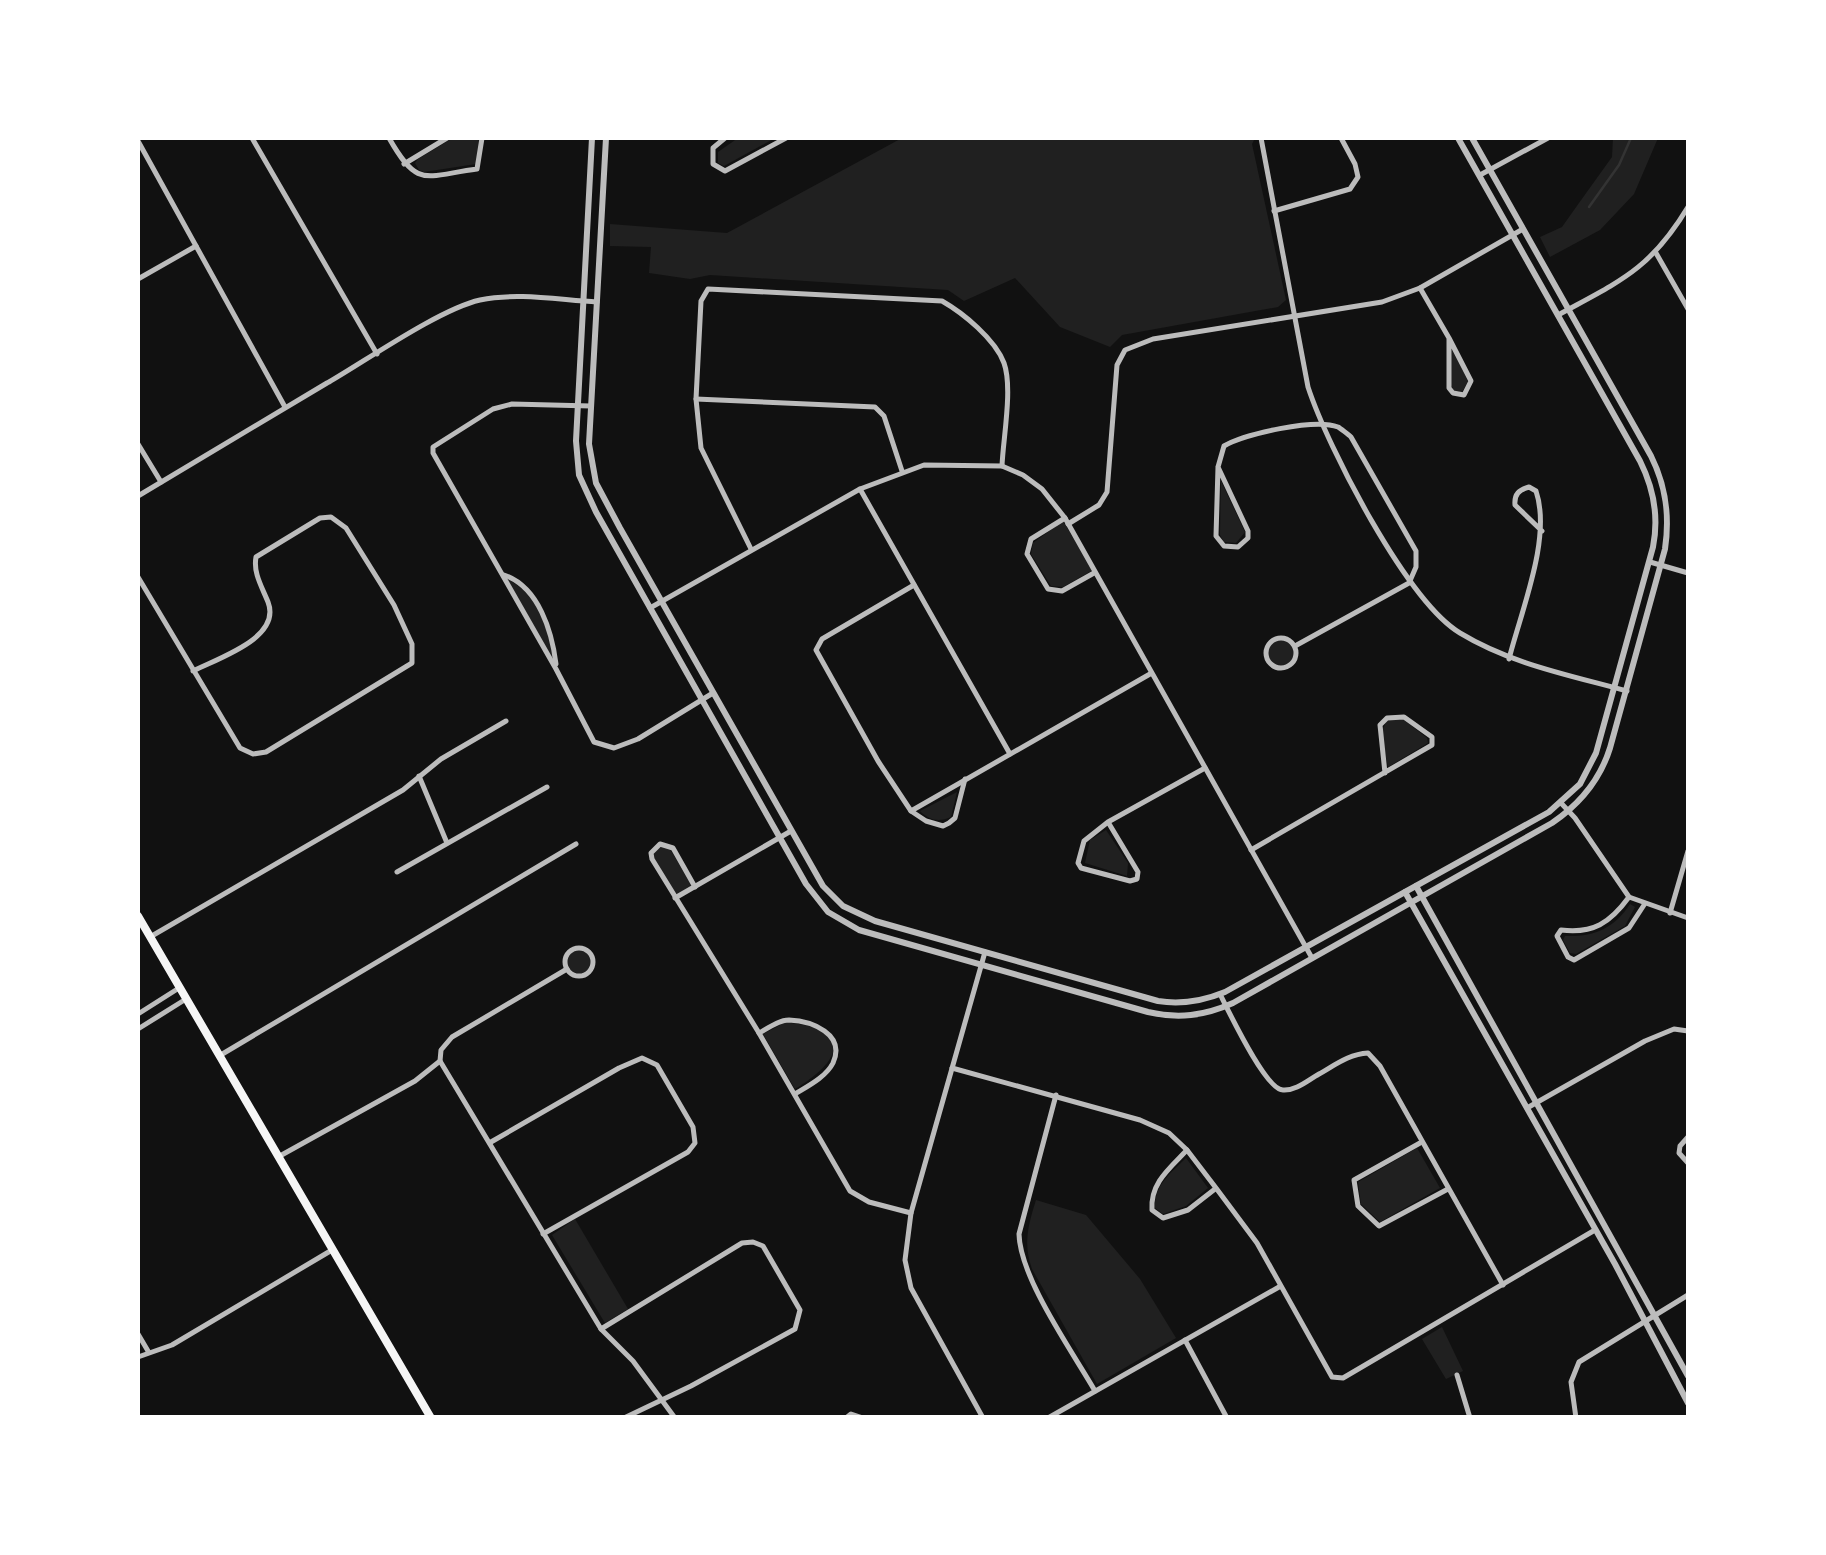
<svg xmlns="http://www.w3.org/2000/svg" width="1826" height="1555" font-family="'PT Sans',sans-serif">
<rect width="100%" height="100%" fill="#111"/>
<g fill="#202020">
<polygon points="453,138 479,138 476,164 424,172 419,170 415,163 418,159"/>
<polygon points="738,138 775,138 724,166 718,163 718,152"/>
<polygon points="902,138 1255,138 1252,144 1286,300 1278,307 1122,335 1110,347 1060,327 1015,278 964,301 948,290 710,275 690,279 649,273 651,247 610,246 610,224 727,233"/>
<polygon points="1613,138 1658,138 1634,194 1600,230 1550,257 1540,237 1562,227 1579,203 1612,157"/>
<polygon points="1452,346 1468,382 1462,392 1454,391 1449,381"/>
<polygon points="1221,481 1245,532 1236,543 1224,542 1220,535"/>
<polygon points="1063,521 1093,570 1063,587 1051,586 1031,554 1033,543"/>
<path d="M 507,579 C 537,593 549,629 553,660 Z"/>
<circle cx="1281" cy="653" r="13"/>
<polygon points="1387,720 1404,720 1427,738 1428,743 1388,767 1381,733"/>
<path d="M 957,792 L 951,817 C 939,822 930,821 920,811 Z"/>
<polygon points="1106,830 1128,863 1127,876 1085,863 1090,840"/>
<polygon points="661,846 670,849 692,886 676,895 654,859 654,854"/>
<path d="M 1630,904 L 1635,907 L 1625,926 L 1576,954 L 1570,953 L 1563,940 L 1565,936 C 1593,937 1614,929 1630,904 Z"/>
<circle cx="579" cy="962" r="12"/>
<path d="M 786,1022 C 796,1024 810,1025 819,1029 C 857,1048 812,1079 795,1089 L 763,1034 Z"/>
<polygon points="1417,1148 1440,1188 1380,1222 1361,1204 1358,1182"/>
<path d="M 1186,1158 L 1208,1188 L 1186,1206 L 1163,1214 L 1155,1208 C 1154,1185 1171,1173 1186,1158 Z"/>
<path d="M 1036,1200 L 1086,1215 L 1140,1279 L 1176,1338 L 1097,1384 L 1032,1269 C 1023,1243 1028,1226 1036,1200 Z"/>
<polygon points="575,1219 628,1309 605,1323 552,1235"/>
<polygon points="1442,1327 1463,1371 1446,1379 1422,1339"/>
</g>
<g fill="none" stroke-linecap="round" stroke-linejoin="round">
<polyline stroke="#333" stroke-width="2.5" points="1589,207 1619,165 1631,138"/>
<g stroke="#bcbcbc" stroke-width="5">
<polyline points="252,138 377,354"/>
<path d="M 389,138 C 418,189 424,176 477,169 L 482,138"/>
<polyline points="725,138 713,148 713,164 725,171 786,138"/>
<path d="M 1261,138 L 1308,387 C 1328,448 1407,601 1460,633 C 1511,664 1569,675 1627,691"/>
<polyline points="138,141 285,407"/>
<polyline points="404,164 447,138"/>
<polyline points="1480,175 1548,138"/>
<polyline points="1274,211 1350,189 1358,177 1355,164 1341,138"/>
<polyline points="1656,253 1688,309"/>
<polyline points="138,279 196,246"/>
<polyline points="1420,288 1449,338 1449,388 1453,393 1464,395 1471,381 1449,338"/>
<path d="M 1558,315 C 1620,281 1650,270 1688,207"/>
<path d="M 329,382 C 367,360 440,309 480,300 C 518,292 559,300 597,302"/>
<polyline points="696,399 875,407 884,416 902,471"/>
<polyline points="591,406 512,404 493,409 433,447 433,453 556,669 594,742 614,748 638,739 713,693"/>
<polyline points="138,444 161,482"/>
<path d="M 1218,467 L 1248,531 L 1248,538 L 1238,547 L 1224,546 L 1216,536 L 1218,467 L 1224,446 C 1244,434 1315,418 1338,427 C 1340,428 1349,435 1351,437 L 1416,551 L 1416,567 L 1409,583 L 1295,646"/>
<polyline points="860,489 1010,754"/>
<polyline points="138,496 327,383"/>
<polyline points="1065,518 1031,539 1027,554 1048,589 1062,591 1094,573"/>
<polyline points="1068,524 1099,505 1107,492 1117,365 1125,350 1153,339 1382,302 1420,288 1523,229"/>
<path d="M 751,549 L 701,448 L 696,399 L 701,301 L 708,289 L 942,301 C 963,313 995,339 1004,363 C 1013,388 1003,439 1002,466"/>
<polyline points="1650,562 1688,573"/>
<path d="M 504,575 C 539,587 552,632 556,664"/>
<path d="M 138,577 L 240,748 L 253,754 L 266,752 L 412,663 L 412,644 L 394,605 L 346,528 L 331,517 L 320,518 L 256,557 C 253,573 262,587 268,602 C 282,638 218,658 193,671"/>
<polyline points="914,585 822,639 816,650 878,761 911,811 926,821 943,826 949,823 955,818 965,779"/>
<polyline points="650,608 860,489 924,465 1002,466 1023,475 1042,489 1065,518 1312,958"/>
<circle cx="1281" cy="653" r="15"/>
<path d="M 1509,659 C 1521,611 1552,538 1536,491 L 1529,487 C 1519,490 1514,494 1515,505 L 1542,531"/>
<polyline points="419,776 447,843"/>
<polyline points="1561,803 1575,818 1629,897 1688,918"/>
<polyline points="911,811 1150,674"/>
<polyline points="1108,822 1138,872 1137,879 1130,881 1081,868 1078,863 1084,841 1108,822 1205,768"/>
<polyline points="1251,850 1432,745 1432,737 1404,717 1387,718 1380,725 1385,773"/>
<polyline points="397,872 547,787"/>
<polyline points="695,887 673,848 660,844 651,853 652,859 759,1033 850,1191 869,1202 911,1213"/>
<path d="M 1629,897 C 1610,923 1593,934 1561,930 L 1557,936 L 1568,957 L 1574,960 L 1629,928 L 1644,905"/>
<polyline points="675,898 791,831"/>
<polyline points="1670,913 1688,851"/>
<polyline points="150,937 403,790 441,759 506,721"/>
<circle cx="579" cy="962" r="14"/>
<path d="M 1220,994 C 1229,1012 1266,1090 1283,1090 C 1296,1091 1308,1080 1319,1074 C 1335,1065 1349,1054 1368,1053 L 1380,1066 L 1503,1285"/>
<polyline points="138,1014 179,988"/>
<polyline points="138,1029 186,999"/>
<path d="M 759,1033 C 768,1028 779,1020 789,1020 C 812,1021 846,1034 833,1063 C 826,1077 808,1086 795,1094"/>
<polyline points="219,1056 576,844"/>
<polyline points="440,1061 601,1329 633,1361 675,1418"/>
<polyline points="952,1068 1140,1120 1169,1133 1187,1150 1216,1188 1257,1243 1332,1377 1343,1378 1595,1230"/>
<path d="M 1056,1095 L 1019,1234 C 1020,1278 1072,1351 1095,1391"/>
<polyline points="1527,1108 1645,1041 1674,1029 1688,1031"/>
<polyline points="1688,1137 1680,1146 1679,1153 1688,1163"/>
<polyline points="491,1142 619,1068 642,1058 657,1065 693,1127 695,1143 688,1152 543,1234"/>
<polyline points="1420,1143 1354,1180 1358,1206 1379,1226 1448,1189"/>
<path d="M 1187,1150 C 1170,1168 1150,1183 1152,1210 L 1163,1218 L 1188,1210 L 1215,1189"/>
<polyline points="278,1157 415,1081 440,1061 441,1050 452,1037 567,969"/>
<polyline points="601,1329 742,1243 753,1242 763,1246 800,1310 795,1329 691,1386 624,1418"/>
<polyline points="138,1334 148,1351"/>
<polyline points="1185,1340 1227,1418"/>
<polyline points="138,1357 172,1345 332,1250"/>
<polyline points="1457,1375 1470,1418"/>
<polyline points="846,1418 851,1414 863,1418"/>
<polyline points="983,1418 911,1288 905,1260 911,1213 985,952"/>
<polyline points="1048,1418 1279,1287"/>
<polyline points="1576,1418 1571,1382 1579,1362 1688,1295"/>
</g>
<g stroke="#bcbcbc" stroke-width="6">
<path d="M 592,138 L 576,441 L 579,475 L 596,512 L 806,884 L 828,912 L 859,930 L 1148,1012 C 1178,1019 1204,1016 1233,1003 L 1552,823 C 1580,804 1600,780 1610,748 L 1665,549 C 1670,515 1666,486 1651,456 L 1472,138"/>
<path d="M 606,138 L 589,444 L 596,483 L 620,528 L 823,886 L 843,906 L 875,921 L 1158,1001 C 1182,1005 1203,1001 1225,992 L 1549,812 L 1580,784 L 1596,753 L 1653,547 C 1659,517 1654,489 1640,461 L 1458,138"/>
<polyline points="1416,886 1688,1376"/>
<polyline points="1405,892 1615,1264 1688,1403"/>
</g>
<polyline stroke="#f5f5f5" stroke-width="8" points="138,916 431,1418"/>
</g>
<rect width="1826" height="1555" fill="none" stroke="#ffffff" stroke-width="280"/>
</svg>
